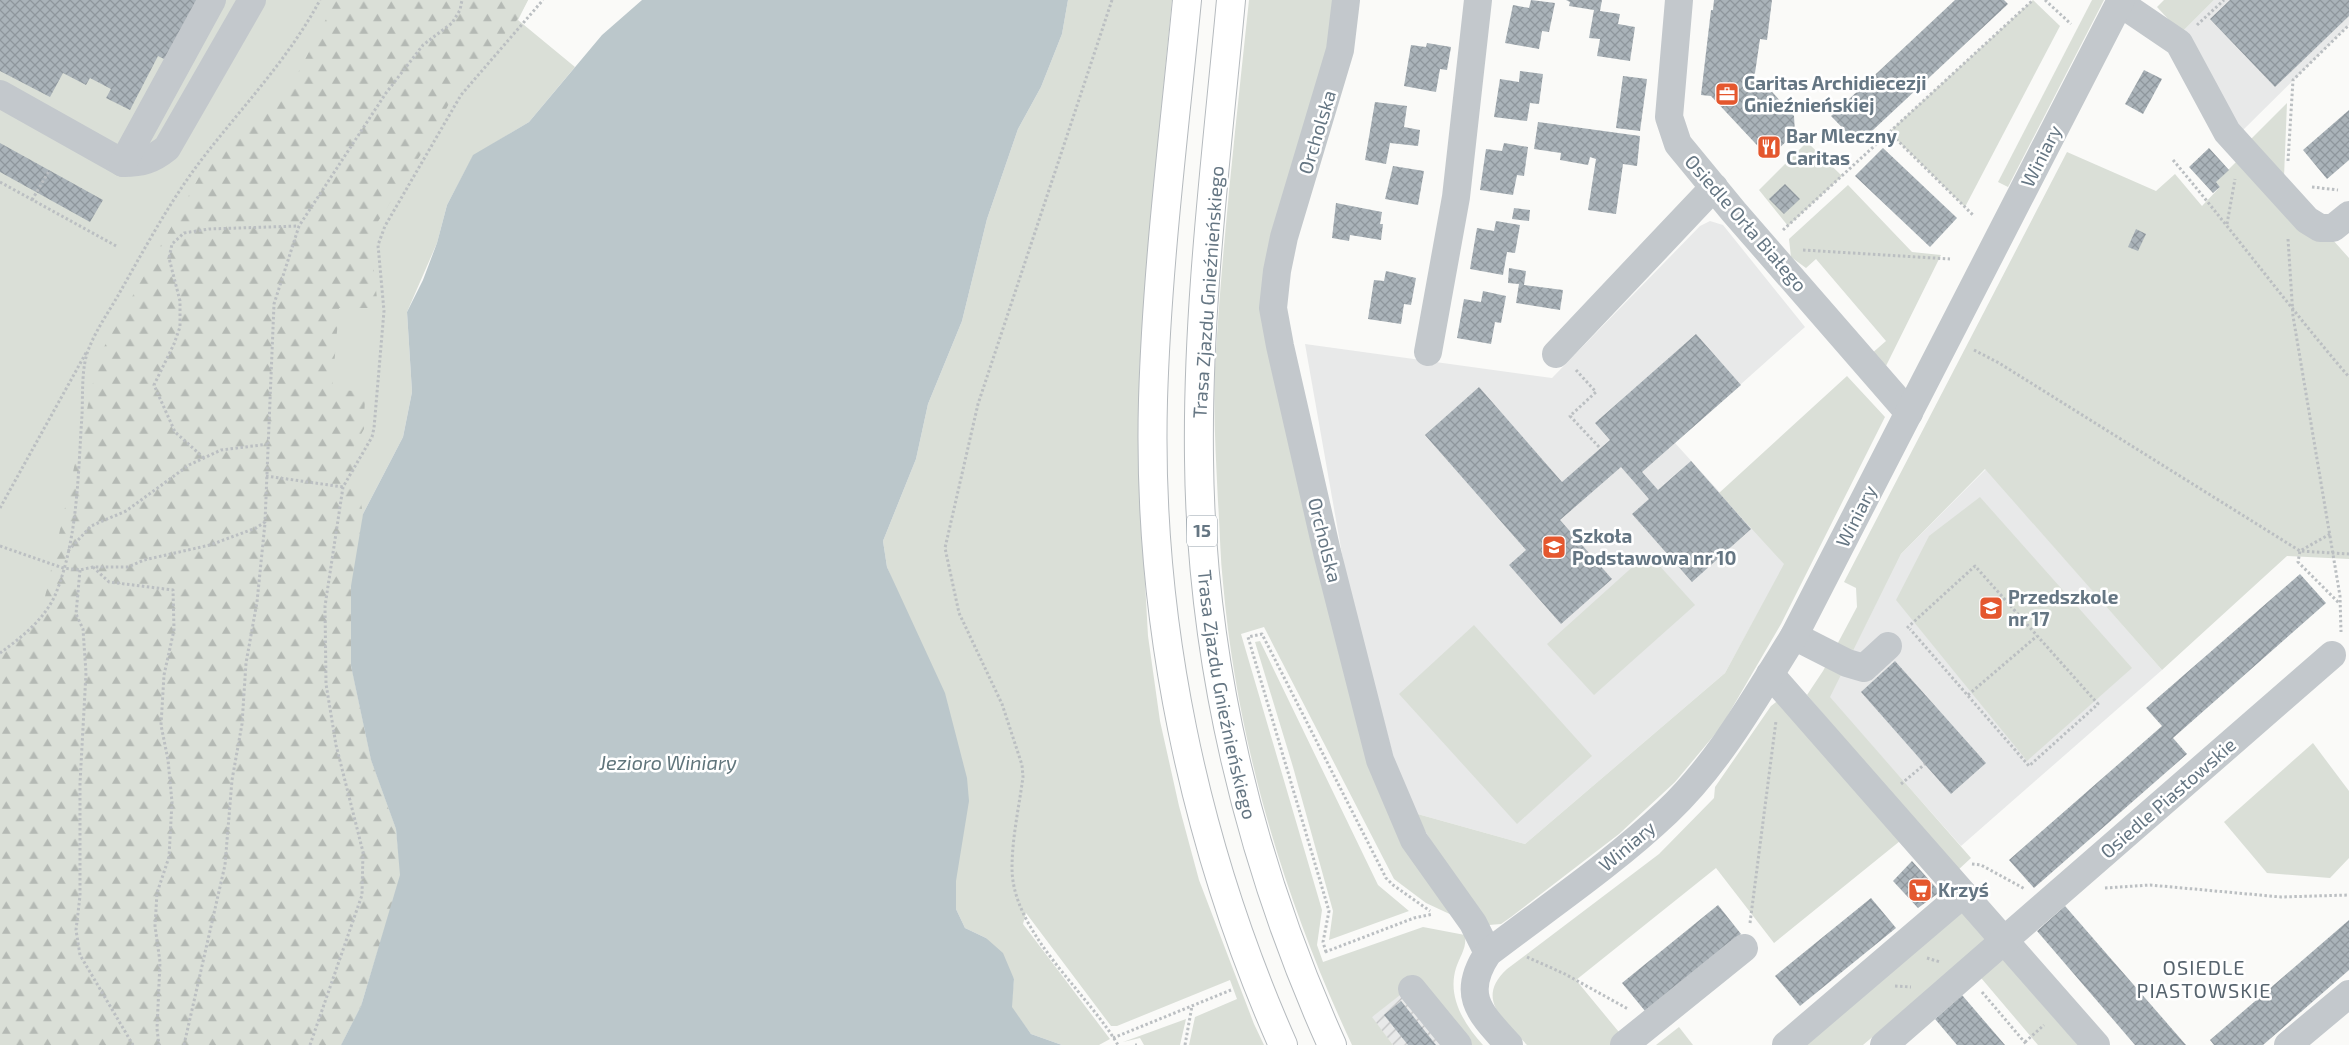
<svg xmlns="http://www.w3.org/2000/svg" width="2349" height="1045" font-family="'Exo 2',sans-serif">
<defs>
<pattern id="industrial-furrows" width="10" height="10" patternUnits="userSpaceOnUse" patternTransform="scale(1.25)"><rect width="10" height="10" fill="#e8e9e9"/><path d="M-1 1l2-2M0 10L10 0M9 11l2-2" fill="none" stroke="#c0c1c2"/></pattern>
<pattern id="forest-firs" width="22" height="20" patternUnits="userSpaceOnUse" patternTransform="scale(1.25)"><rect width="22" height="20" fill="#dadfd7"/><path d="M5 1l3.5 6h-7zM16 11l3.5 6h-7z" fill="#b4b9b4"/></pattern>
<pattern id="building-cross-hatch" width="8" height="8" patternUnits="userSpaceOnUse" patternTransform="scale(1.25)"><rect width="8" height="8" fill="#aab3b9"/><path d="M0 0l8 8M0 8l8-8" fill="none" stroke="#8e969c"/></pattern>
</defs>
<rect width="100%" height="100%" fill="#fafaf8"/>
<g fill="#e8e9e9">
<polygon points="2214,0 2349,0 2349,25 2237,136 2181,33"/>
<polygon points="1710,221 1723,225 1805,327 1675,443 1785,564 1725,673 1525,844 1414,813 1393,756 1345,571 1305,344 1552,378 1700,226"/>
<polygon points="1986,469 2162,670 1961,846 1829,697 1901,554"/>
</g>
<polygon fill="url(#industrial-furrows)" points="1420,979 1472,1045 1393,1045 1371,1017"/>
<g fill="#dadfd7">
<polygon points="0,0 528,0 518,20 575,67 529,122 473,156 447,205 437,243 407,312 412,392 403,437 363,514 351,666 371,760 396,829 361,1006 341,1045 0,1045"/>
<polygon points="1068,0 1172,0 1151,213 1139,374 1139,472 1148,636 1160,721 1179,806 1199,880 1254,1024 1264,1045 1189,1045 1195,1017 1237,999 1230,980 1117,1026 1111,1026 1026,913 1023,924 1110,1039 1099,1045 1062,1045 1031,1034 1011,1007 1014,979 986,938 965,928 956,909 956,881 900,599 887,567 883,541 916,459 928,404 962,321 987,219 1018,129 1041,87 1062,34"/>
<path d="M 1249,0 L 1338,0 L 1330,47 L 1268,268 L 1372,762 L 1456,917 L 1426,903 L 1394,879 L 1264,627 L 1241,634 L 1322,910 L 1317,945 L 1323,962 L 1423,927 L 1465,935 C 1467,948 1460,956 1456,968 C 1447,997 1464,1024 1483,1045 L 1464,1045 L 1413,985 L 1372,1017 L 1393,1045 L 1352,1045 C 1284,900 1237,742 1223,583 C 1220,556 1220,529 1218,502 C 1216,458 1213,413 1215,368 C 1222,245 1236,123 1249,0 Z"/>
<polygon points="2033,0 2060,26 1965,207 1889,132"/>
<polygon points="2092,0 2104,0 2008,187 1998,182"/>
<polygon points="2164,0 2214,0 2181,33 2157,7"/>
<polygon points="2287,103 2284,177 2249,141"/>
<polygon points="1807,142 1842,176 1788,226 1759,190"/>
<polygon points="2067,152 2156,191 2175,174 2202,206 2220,187 2216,182 2238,160 2291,193 2349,258 2349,559 2287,556 2162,670 1985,469 1901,554 1830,697 1971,858 1957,871 1807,695 1823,671 1857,607 1856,588 1844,582"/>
<polygon points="1848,185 1912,252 1941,255 1884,370 1870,355 1886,341 1816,259 1806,268 1791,257 1789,239"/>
<polygon points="1847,376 1885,417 1781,624 1721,727 1675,782 1619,834 1511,917 1501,924 1489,925 1475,913 1414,813 1525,844 1725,673 1784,564 1719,493"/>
<polygon points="1980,497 2132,668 2027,761 1896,600 1929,536"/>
<polygon points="1648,553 1695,605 1594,695 1547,644"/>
<polygon points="1474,625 1592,756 1517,824 1399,694"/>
<polygon points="1260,641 1378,885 1409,911 1329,940 1333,911 1293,767 1255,642"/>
<path d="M 1780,699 L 1900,841 L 1774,943 L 1716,868 L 1576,980 L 1623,1037 L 1613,1045 L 1527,1045 C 1505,1020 1474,1000 1507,969 L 1659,854 L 1714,798 L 1715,787 L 1771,706 Z"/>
<polygon points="2313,743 2349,791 2349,858 2330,878 2267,873 2224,822"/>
<polygon points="1959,909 2078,1045 2038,1045 1965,959 1863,1045 1803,1045"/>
<polygon points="1186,1019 1180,1045 1144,1045 1140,1038 1123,1042"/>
<polygon points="1679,1027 1693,1045 1656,1045"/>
</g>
<polygon fill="url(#forest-firs)" points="336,0 528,0 517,20 457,89 425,148 370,234 378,308 339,308 332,389 365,392 364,429 351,452 363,514 351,586 351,666 371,760 396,829 401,875 361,1006 341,1045 0,1045 0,656 40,619 99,356 203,170 299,71"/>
<polygon fill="#bbc7cb" points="642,0 1068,0 1062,34 1041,87 1018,129 987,219 962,321 928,404 916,459 883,541 887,567 945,693 967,778 969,801 956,881 956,909 965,928 986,938 1003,953 1014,979 1012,1007 1031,1034 1062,1045 341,1045 361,1006 400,875 396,829 371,760 351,666 351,586 363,514 403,437 412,392 407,312 423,280 437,243 447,205 473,155 529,122 602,35"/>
<g fill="url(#building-cross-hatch)">
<polygon points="0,0 198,0 166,60 158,56 130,110 106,98 111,89 90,78 86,85 63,73 50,97 0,71"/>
<polygon points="1531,0 1555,3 1549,32 1542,31 1539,49 1505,43 1513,5 1529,8"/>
<polygon points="1566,0 1602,0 1600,11 1620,14 1618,24 1635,27 1630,61 1597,56 1600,39 1589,38 1594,10 1569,6 1570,2"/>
<polygon points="1714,0 1772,0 1767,40 1760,39 1755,73 1751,78 1759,86 1763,82 1794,116 1795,133 1769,158 1711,96 1701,95 1711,10 1713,10"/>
<polygon points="1955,0 2004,0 2008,4 1858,144 1831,116"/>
<polygon points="2230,0 2349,0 2349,16 2275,87 2210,19"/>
<polygon points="1427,43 1451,47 1447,70 1440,69 1436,92 1404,86 1411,45 1426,47"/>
<polygon points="2144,70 2162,79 2143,114 2125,104"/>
<polygon points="1520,71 1543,74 1539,104 1530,103 1527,121 1494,117 1500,79 1519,82"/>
<polygon points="1623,76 1647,79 1640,131 1616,128"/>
<polygon points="1375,102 1407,106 1404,127 1420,130 1418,146 1390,143 1386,164 1365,160"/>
<polygon points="2349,110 2349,160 2327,179 2303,150"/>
<polygon points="1538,122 1640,136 1637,166 1623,164 1616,214 1588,210 1596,159 1590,157 1588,165 1560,160 1561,153 1534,149"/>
<polygon points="0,143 103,200 90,222 0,172"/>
<polygon points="1504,143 1528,147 1524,176 1517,175 1513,195 1480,190 1486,149 1502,151"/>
<polygon points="1883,148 1957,218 1930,247 1855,176"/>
<polygon points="2209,148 2229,170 2216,182 2220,187 2213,193 2189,167"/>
<polygon points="1393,166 1424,171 1418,205 1385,199"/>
<polygon points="1785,184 1800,199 1784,214 1769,199"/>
<polygon points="1336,203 1382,212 1380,224 1383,224 1381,240 1350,235 1349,241 1332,238"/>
<polygon points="1514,208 1530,210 1529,221 1512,219"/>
<polygon points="1496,221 1520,225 1515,253 1507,252 1503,275 1470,269 1477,228 1494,231"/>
<polygon points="2136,229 2146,234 2138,251 2128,247"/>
<polygon points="1509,268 1526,271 1524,285 1563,290 1560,310 1516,303 1519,284 1508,283"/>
<polygon points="1386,271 1416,278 1411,305 1404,304 1401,324 1368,319 1374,280 1384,281"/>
<polygon points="1483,291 1506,296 1501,323 1495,322 1491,344 1457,338 1464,299 1481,302"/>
<polygon points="1696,334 1741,385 1642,472 1658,490 1691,461 1751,529 1692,582 1632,514 1649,499 1621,467 1560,520 1612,579 1561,624 1509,565 1526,550 1425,435 1479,387 1562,482 1610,440 1595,423"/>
<polygon points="2300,574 2326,603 2173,738 2187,754 2034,888 2009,860 2162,726 2146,708"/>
<polygon points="1895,661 1986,763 1951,794 1861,692"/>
<polygon points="1912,861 1940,892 1918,908 1893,881"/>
<polygon points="1871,898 1896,928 1800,1006 1775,976"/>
<polygon points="1718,905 1741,934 1645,1011 1622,983"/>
<polygon points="2065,906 2186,1045 2135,1045 2037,931"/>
<polygon points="2349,920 2349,970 2263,1045 2214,1045 2210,1040"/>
<polygon points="1962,995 2005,1045 1957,1045 1935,1019"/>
<polygon points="1401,1001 1436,1045 1408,1045 1384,1015"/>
</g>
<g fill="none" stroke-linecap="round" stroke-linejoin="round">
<g stroke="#b5babe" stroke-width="30">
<g id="major">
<path d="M 1187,0 C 1174,133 1157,266 1153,400 C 1147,620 1194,844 1283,1045"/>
<path id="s1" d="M 1231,0 C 1217,152 1197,306 1199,459 C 1201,661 1249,861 1332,1045"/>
</g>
</g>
<g stroke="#bbbfc2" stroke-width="3" stroke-dasharray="2.5 2.5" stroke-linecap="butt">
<path d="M 1112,0 L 978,404 L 945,548 L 959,613 L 1002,704 L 1022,765 L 1023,777 C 1019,807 1012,838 1012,868 C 1012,932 1087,992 1118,1045"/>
<polyline points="2045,0 2071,24"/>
<polyline points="2197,25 2224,0"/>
<polyline points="1889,132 1973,215"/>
<path d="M 2173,160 C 2233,231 2288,306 2349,377"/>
<polyline points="2288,161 2293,80 2349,25"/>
<polyline points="0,182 118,247"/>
<polyline points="2312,187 2338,190"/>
<polyline points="32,200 49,171"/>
<polyline points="2227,224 2235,179"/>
<polyline points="1783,230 2033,0"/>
<polyline points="2288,239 2293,316 2340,596 2341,632"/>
<polyline points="1803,250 1950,259"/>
<polyline points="1974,350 1999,363 2300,551 2349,554"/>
<polyline points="1576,370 1596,392 1570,416 1600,448"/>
<polyline points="204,458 175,432 154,385 174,344 180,327 180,301 169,258 172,244 184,233 209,229 298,226"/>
<polyline points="266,476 343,487"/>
<polyline points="0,508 87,351"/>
<polyline points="2330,534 2300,551 2298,562 2340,604"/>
<polyline points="0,546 63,568 80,570 93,567 128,567 144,560 210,545 256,528 265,522 274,304 299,226 386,93 423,45 452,23 460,10 462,0"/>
<polyline points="68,551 91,526 126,511 189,465 221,450 269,444"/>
<polyline points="93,567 109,582 173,590 174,630 164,675 161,725 168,760 172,802 169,857 157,893 155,926 160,962 157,1029 159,1045"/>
<polyline points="80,570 76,614 83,629 86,673 80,783 80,896 76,930 80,955 133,1045"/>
<polyline points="1907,628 1975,566 2098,704 2029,766 1910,629"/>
<path d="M 0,653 C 21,638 46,618 56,593 C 78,538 78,474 82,415 C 83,394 81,367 89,348 C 97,328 110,310 120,292 C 145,248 169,203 199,163 C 240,109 288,60 320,0"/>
<polyline points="1968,695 2037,636"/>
<polyline points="1901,784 1925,764"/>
<polyline points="1972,864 1981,865 2025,889"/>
<polyline points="2105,888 2150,885 2281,897 2349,895"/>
<polyline points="1750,923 1776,721"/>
<polyline points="1325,952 1414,918 1433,914"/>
<polyline points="1326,952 1323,942 1329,911 1248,637 1262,634 1386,878 1393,885 1430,911"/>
<polyline points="1527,957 1565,974 1628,1009"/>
<polyline points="1927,958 1940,962"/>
<polyline points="1895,986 1911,987"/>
<polyline points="1982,992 2027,1045"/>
<polyline points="1113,1038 1231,990"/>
<polyline points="2025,1042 2044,1025"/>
<polyline points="184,1045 225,865 232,780 242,724 246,663 257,602 265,523"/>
<polyline points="310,1045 362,895 363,852 336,745 326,684 325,606 343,487 372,437 374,428 384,311 378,245 385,226 461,95 543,0"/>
<polyline points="1135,1045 1137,1045"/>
<polyline points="1185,1045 1192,1006"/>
</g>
<g stroke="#c3c8cc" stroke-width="28">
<polyline points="1346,0 1340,50 1284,237 1277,271 1273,308 1280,346 1327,552 1380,760 1414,840 1473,923 1488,953"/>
<polyline points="1679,0 1669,117 1678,144 1734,212 1909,413"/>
<polyline points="2120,3 2179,43 2227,132 2307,220 2320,228 2333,228 2349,215"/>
<path d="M 0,94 L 123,163 C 142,163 152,160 167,148 L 252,0"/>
<polyline points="123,163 212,0"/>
<polyline points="1428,352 1456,197 1478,0"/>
<polyline points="1556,354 1714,187"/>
<polyline points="1794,636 1847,663 1864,668 1888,646"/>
<polyline points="1770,674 2096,1045"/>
<polyline points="1412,989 1458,1045"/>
<path d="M 1509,1045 C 1480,1013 1460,995 1488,953 C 1548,907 1612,864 1667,812 C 1720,762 1756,696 1794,636 L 2121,0"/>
<polyline points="1624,1045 1744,948"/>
<polyline points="1786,1045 1963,894"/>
<polyline points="1884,1045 2332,655"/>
<polyline points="2288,1045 2349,994"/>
</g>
<use href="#major" stroke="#fff" stroke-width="28"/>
</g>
<defs>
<g id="office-square" transform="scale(1.25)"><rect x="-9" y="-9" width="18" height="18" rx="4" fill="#e4572e" stroke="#fff"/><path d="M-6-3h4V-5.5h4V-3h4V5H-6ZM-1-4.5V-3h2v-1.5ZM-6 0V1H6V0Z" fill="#fff"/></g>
<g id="restaurant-square" transform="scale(1.25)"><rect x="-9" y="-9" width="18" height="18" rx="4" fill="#e4572e" stroke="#fff"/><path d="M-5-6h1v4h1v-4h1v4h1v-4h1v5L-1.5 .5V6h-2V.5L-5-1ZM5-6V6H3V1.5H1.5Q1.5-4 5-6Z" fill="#fff"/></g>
<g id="school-square" transform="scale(1.25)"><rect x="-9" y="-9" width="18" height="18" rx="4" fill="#e4572e" stroke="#fff"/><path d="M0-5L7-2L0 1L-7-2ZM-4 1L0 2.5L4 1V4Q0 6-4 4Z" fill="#fff"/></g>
<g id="supermarket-square" transform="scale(1.25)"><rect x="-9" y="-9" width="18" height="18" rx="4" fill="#e4572e" stroke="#fff"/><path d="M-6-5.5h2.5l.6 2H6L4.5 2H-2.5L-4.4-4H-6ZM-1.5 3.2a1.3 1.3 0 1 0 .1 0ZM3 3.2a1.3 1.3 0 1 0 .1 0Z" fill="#fff"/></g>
</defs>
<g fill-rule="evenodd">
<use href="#office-square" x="1727" y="94"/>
<use href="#restaurant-square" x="1769" y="147"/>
<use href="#school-square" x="1554" y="547"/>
<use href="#school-square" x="1991" y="608"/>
<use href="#supermarket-square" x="1920" y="890"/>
</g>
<g text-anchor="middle" stroke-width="5" stroke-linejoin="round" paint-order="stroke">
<rect fill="#fff" stroke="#939fa8" stroke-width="1" x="1187" y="515.5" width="30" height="31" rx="4"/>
<g font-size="18" font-weight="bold" fill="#657683">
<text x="1202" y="537">15</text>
</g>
<g font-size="19" font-weight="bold" fill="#657683" stroke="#fff" text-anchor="start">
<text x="1744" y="90">Caritas Archidiecezji<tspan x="1744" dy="22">Gnieźnieńskiej</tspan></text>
<text x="1786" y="143">Bar Mleczny<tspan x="1786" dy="22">Caritas</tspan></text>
<text x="1572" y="543">Szkoła<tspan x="1572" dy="22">Podstawowa nr 10</tspan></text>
<text x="2008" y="604">Przedszkole<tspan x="2008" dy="22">nr 17</tspan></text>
<text x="1938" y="897">Krzyś</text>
</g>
<g font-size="19" fill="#657683" stroke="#fff">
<text transform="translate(1317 132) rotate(-73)" y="7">Orcholska</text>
<text transform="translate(2041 156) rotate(-63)" y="7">Winiary</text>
<text transform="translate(1746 223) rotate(49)" y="7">Osiedle Orła Białego</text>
<text transform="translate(1208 292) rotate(-86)" y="7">Trasa Zjazdu Gnieźnieńskiego</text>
<text transform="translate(1856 516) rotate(-63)" y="7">Winiary</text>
<text transform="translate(1325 540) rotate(76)" y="7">Orcholska</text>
<text dy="7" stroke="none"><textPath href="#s1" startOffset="698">Trasa Zjazdu Gnieźnieńskiego</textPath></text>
<text transform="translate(2168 798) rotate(-41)" y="7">Osiedle Piastowskie</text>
<text transform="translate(1627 846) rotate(-40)" y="7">Winiary</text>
</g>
<g font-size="20" font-style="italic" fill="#60757c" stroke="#fff">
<text x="668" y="770">Jezioro Winiary</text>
</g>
<g font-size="20" letter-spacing="1" fill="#57646e" stroke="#fff">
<text x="2204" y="975">OSIEDLE<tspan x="2204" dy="23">PIASTOWSKIE</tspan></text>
</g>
</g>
</svg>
